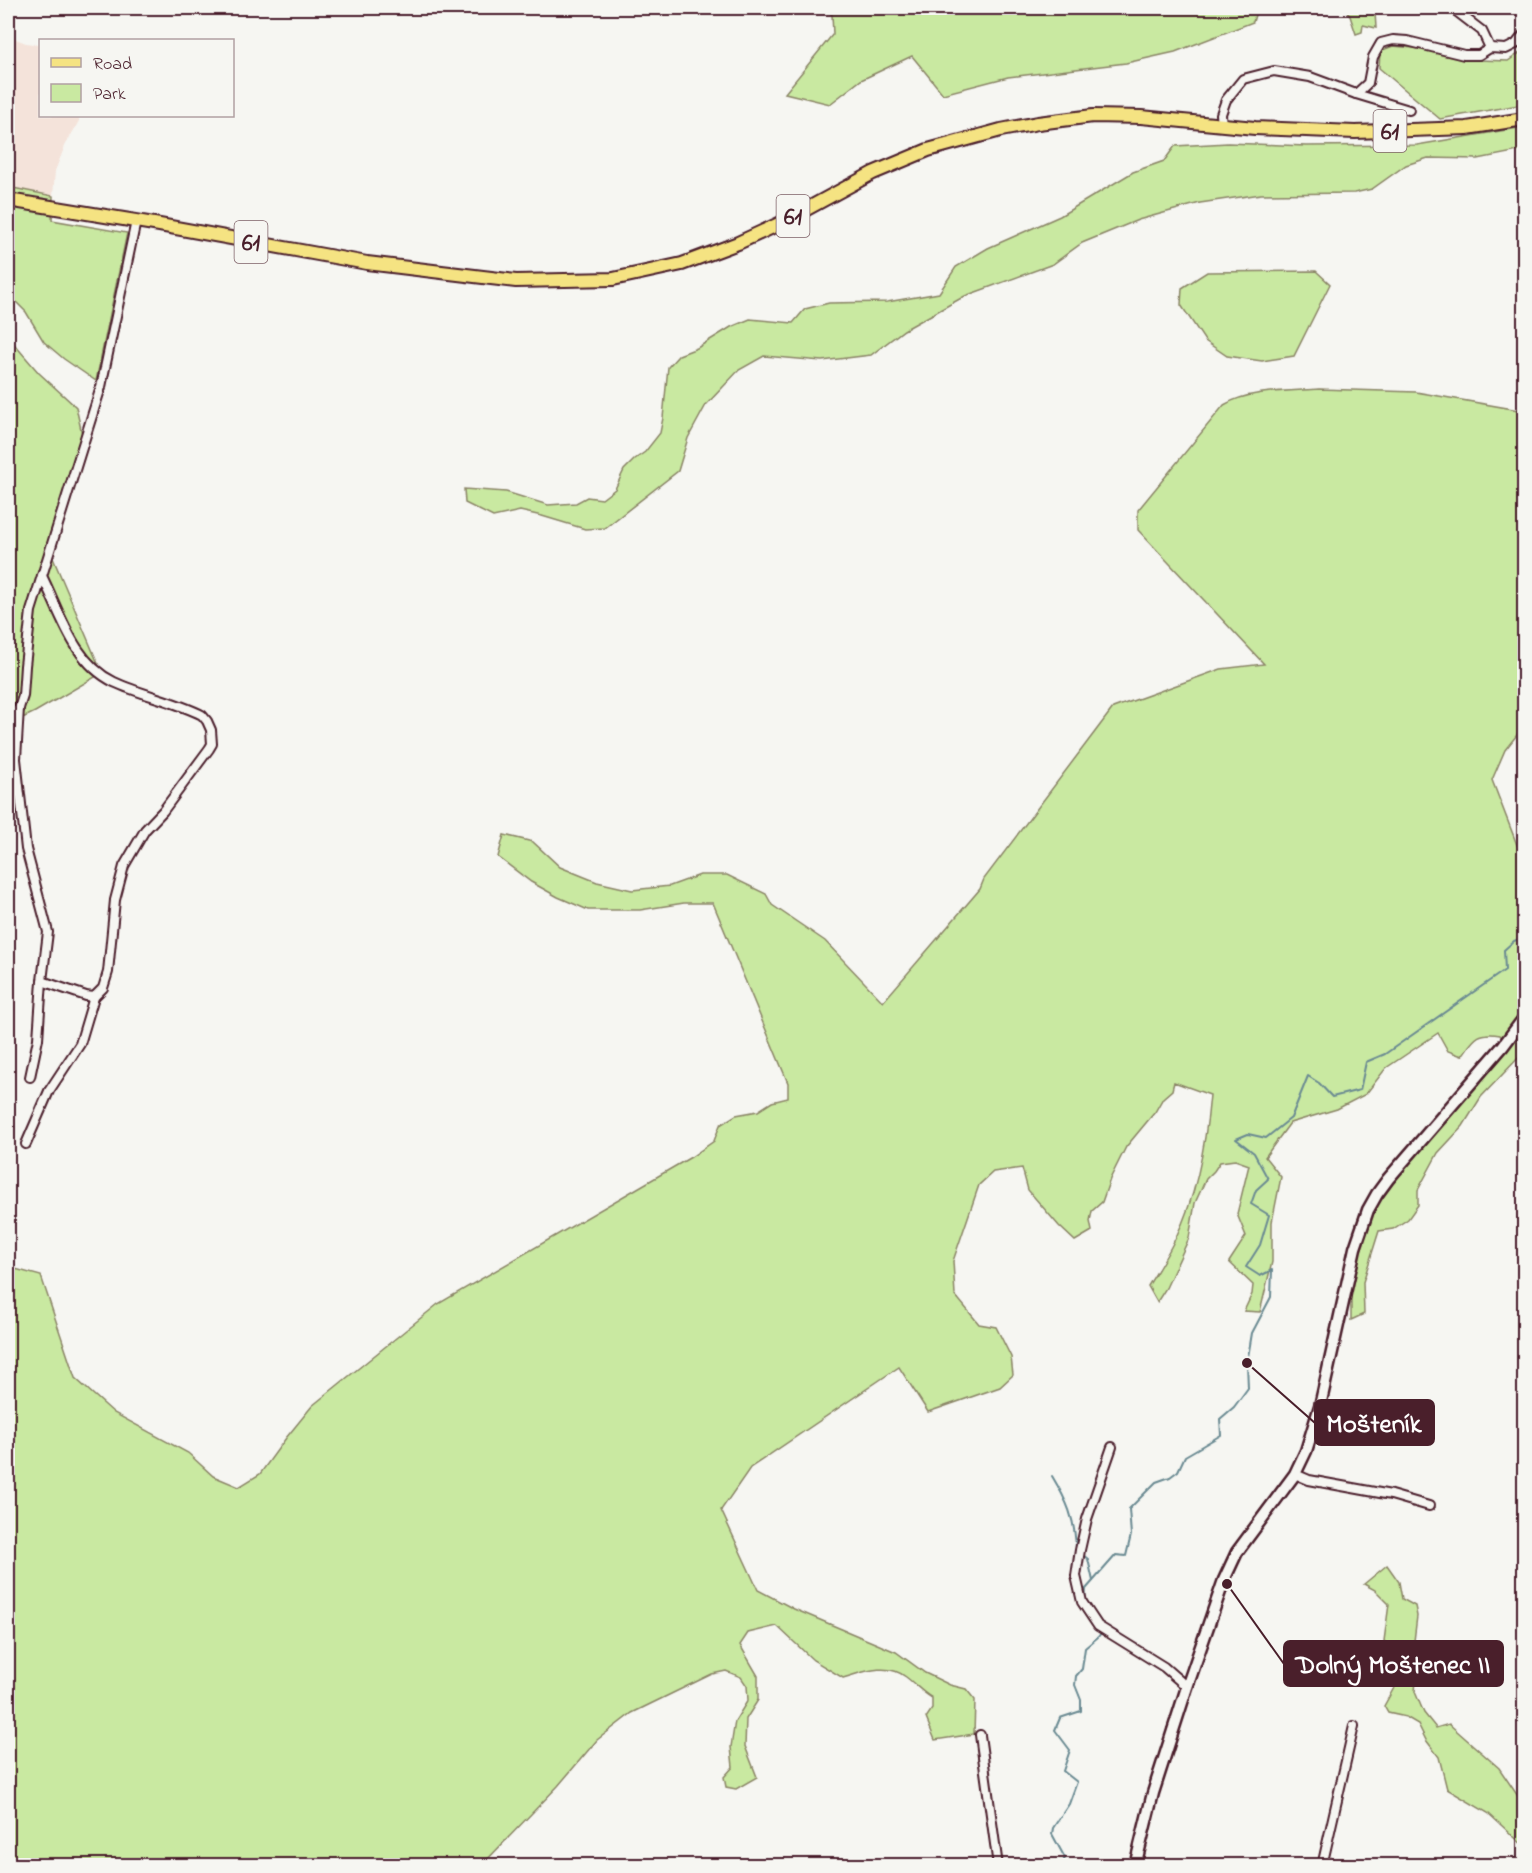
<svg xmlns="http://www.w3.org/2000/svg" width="1532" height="1873" font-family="'Indie Flower',sans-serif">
<rect width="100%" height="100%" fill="#f6f6f2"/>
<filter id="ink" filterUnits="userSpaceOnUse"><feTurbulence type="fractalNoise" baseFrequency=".0167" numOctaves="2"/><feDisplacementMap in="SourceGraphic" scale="12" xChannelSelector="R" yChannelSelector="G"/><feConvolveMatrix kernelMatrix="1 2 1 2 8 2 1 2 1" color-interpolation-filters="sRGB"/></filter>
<g filter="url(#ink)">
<polygon fill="#f4e3da" points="8,36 26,43 40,45 40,116 79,116 79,121 65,146 55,171 53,196 8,187"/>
<g fill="#c9e9a1" stroke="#8a8466" stroke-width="1.5">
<polygon points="823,8 1257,8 1253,22 1175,52 1126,63 1008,77 943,94 912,56 861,80 830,104 785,93 833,34 832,15"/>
<polygon points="1344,8 1371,8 1375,12 1376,28 1363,25 1362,32 1356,34 1350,16"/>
<polygon points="1393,46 1446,51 1478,60 1508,61 1524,50 1524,104 1440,119 1379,68 1380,51"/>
<polygon points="1524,127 1524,150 1478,159 1428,158 1406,165 1372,189 1354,193 1261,194 1200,203 1138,220 1082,243 1053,264 965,296 904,330 871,355 822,361 764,356 739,370 706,405 688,438 678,471 605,528 585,529 542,516 520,511 493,517 465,503 464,489 506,492 548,505 576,503 587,497 602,499 615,489 624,470 635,459 645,452 660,433 663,418 668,367 679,355 697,348 731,327 750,319 793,323 805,309 829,303 887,302 939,293 956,267 988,248 1060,216 1133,172 1164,161 1175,146 1228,143 1306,146 1417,145"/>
<polygon points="8,187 53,196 52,220 127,233 96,381 64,359 44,342 26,312 8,294"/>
<polygon points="1316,271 1330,284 1294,356 1262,361 1227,356 1205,341 1181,305 1182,288 1207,272"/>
<polygon points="8,337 39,373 76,407 82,434 47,544 102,673 35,712 8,725"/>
<path d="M 1319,389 L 1416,392 L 1524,411 L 1524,714 L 1517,735 L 1505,750 L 1492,780 L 1524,863 L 1524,1052 L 1481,1097 L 1463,1126 L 1438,1153 L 1418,1190 L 1418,1205 L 1408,1219 L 1393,1229 L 1379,1231 L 1363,1282 L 1364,1314 L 1351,1320 L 1351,1274 L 1360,1241 L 1378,1204 L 1413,1157 L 1509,1047 L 1500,1035 C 1477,1031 1474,1039 1462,1056 L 1448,1051 L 1438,1033 L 1386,1068 L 1366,1094 L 1337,1109 L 1290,1123 L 1265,1157 L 1281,1177 L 1272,1222 L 1272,1262 L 1260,1312 L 1244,1311 L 1252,1294 L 1253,1285 L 1229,1262 L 1246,1236 L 1237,1214 L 1249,1165 L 1235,1160 L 1220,1162 L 1214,1171 L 1206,1179 L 1195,1203 L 1189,1238 L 1166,1288 L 1157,1302 L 1148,1286 C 1158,1270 1168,1254 1176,1237 C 1197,1195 1206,1141 1210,1095 L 1174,1082 L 1172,1090 L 1163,1098 L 1155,1112 L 1126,1147 L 1110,1179 L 1102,1202 L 1092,1211 L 1090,1221 L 1092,1231 L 1075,1241 L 1059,1226 L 1028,1190 L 1022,1168 L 993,1172 L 979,1185 L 953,1261 L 955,1295 L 979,1324 L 996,1327 L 1011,1357 L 1013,1375 L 1000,1387 L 928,1412 L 899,1367 L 750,1468 L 721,1510 L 758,1590 L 794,1609 L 896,1652 L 925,1673 L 950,1685 L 966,1689 L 975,1700 L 974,1734 L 935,1740 L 926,1718 L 932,1709 L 932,1698 C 922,1692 915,1684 906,1677 C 888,1662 863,1672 843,1678 L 813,1660 L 777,1626 L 748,1633 L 740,1645 L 758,1676 L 758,1700 L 746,1719 L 745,1746 L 757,1777 L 736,1789 L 726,1787 L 724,1777 L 733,1767 L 731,1747 L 735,1721 L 748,1700 L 747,1686 L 741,1677 L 726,1671 L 712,1674 L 632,1713 L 597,1740 L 558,1786 L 482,1865 L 8,1865 L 8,1267 L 41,1276 L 75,1378 L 114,1413 L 188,1453 L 213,1476 L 239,1487 L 260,1474 L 286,1438 L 312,1406 L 438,1304 L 691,1157 L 714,1141 L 720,1125 L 736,1115 L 758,1111 L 772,1102 L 788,1098 L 788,1083 L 713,903 L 684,903 L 640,910 L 588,910 L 558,897 L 531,882 L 498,857 L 504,835 L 533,842 L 560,867 L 597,882 L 632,890 L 670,886 L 700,875 L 727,875 L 766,894 L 772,905 L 825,941 L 883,1002 L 980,889 L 984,879 L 1113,708 L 1221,669 L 1264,664 L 1138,530 L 1138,510 L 1224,405 C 1248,390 1290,391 1319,389 Z"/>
<polygon points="1387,1565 1399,1582 1402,1599 1415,1606 1417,1616 1412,1658 1417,1669 1415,1692 1424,1713 1436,1728 1449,1724 1499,1768 1524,1805 1524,1846 1488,1813 1447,1789 1439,1757 1426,1740 1418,1724 1406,1717 1388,1713 1384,1706 1395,1686 1390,1664 1394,1649 1384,1641 1389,1604 1375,1590 1364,1584"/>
</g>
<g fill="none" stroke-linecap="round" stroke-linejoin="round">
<g stroke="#6a8a92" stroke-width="2">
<path d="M 1052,1476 C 1067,1501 1075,1519 1076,1549 L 1078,1551"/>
<polyline points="1083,1555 1088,1559 1093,1581"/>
<polyline points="1085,1601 1086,1589 1116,1555 1126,1556 1131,1535 1129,1509 1156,1482 1170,1477 1178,1471 1185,1456 1221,1435 1220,1419 1234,1407 1248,1388 1247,1363 1252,1333 1271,1297 1272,1270 1260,1276 1246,1267 1260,1245 1269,1215 1251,1204 1256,1190 1268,1179 1254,1153 1236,1139 1248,1134 1266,1138 1291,1118 1308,1076 1319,1083 1332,1097 1360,1090 1366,1062 1385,1054 1505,970 1504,950 1514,941 1524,937"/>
<polyline points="1064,1866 1062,1864 1065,1858 1052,1834 1053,1828 1069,1804 1077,1782 1063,1771 1070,1750 1055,1730 1060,1718 1081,1711 1081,1700 1075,1685 1076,1676 1082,1669 1085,1648 1098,1637 1101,1633 1099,1630"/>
</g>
<g stroke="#4a1f2b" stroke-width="12">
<g id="minor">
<polyline points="1452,8 1482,31 1490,48"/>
<polyline points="1356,94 1409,110"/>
<polyline points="1222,125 1221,114 1226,100 1243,79 1274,71 1310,77 1356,94 1368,83 1373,57 1381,43 1393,40 1407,41 1464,55 1479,55 1490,48 1506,49 1516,44 1524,34"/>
<polyline points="8,719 19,708"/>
<path d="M 42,981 L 86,996 L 94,997 L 103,988 L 108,972 L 115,900 L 124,866 L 145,830 L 163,811 L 209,749 L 212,744 L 211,730 L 207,721 L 202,715 C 174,701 142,695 114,682 C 73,662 61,614 42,576"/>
<polyline points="30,1077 38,1039 42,981 48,932 26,849 16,759 19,708 23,696 25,666 31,611 101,387 136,221"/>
<polyline points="26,1144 49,1091 80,1044 94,997"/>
<polyline points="1112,1447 1087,1519 1080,1550 1076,1576 1082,1602 1098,1626 1164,1667 1187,1687"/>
<polyline points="1295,1474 1309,1480 1391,1495 1429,1506"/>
<polyline points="980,1735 998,1866"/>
<polyline points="1322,1866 1354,1726"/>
</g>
</g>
<g stroke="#4a1f2b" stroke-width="15">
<polyline id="tertiary" points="1135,1866 1153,1793 1187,1687 1224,1580 1237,1552 1295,1474 1306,1451 1320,1406 1355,1248 1368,1210 1377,1194 1388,1179 1503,1046 1524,1018"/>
</g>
<g stroke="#4a1f2b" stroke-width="16">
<polyline id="primary" points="8,200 154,224 367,263 516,281 613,279 682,264 738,243 779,224 873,173 928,150 1001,130 1038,123 1093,116 1141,117 1255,128 1355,132 1467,128 1524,119"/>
</g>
<use href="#minor" stroke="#f6f6f2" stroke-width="8"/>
<use href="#tertiary" stroke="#f6f6f2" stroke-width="10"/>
<use href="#primary" stroke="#f5e382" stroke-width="12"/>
</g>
</g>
<g text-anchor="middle" stroke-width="4.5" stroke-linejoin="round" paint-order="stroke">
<g fill="#f6f6f2" stroke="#7e6067" stroke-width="1.5">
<rect x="1373.5" y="110" width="33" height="42" rx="4.5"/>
<rect x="776.5" y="195" width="33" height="42" rx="4.5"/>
<rect x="234.5" y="221" width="33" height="42" rx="4.5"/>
</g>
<g font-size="24" font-weight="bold" fill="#4a1f2b">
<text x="1390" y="139">61</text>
<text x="793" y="224">61</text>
<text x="251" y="250">61</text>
</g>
</g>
<path fill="none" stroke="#4a1f2b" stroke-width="2" d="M1247 1363L1315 1423M1227 1584L1284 1664"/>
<g fill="#4a1f2b" stroke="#f6f6f2" stroke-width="2">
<circle cx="1247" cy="1363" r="6"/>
<circle cx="1227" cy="1584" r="6"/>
</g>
<g fill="#4a1f2b" stroke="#4a1f2b" stroke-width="2">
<rect x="1315" y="1400" width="119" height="45" rx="6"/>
<rect x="1284" y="1641" width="219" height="45" rx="6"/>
</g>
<g font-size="27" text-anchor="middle" font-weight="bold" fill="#fff">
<text x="1374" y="1432">Mošteník</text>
<text x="1393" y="1673">Dolný Moštenec II</text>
</g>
<rect width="1532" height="1873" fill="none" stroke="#f6f6f2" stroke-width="30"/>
<rect x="15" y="15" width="1502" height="1843" fill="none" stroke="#4a1f2b" stroke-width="2" filter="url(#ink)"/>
<rect x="39" y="39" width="195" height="78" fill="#f6f6f2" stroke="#b1a0a2" stroke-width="1.5"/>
<rect x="51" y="58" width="30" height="9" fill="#f5e382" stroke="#b1a0a2" stroke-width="1.5"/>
<text x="93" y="69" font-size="18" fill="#4a1f2b">Road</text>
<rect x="51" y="84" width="30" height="18" fill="#c9e9a1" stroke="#b1a0a2" stroke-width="1.5"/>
<text x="93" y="99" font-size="18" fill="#4a1f2b">Park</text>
</svg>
